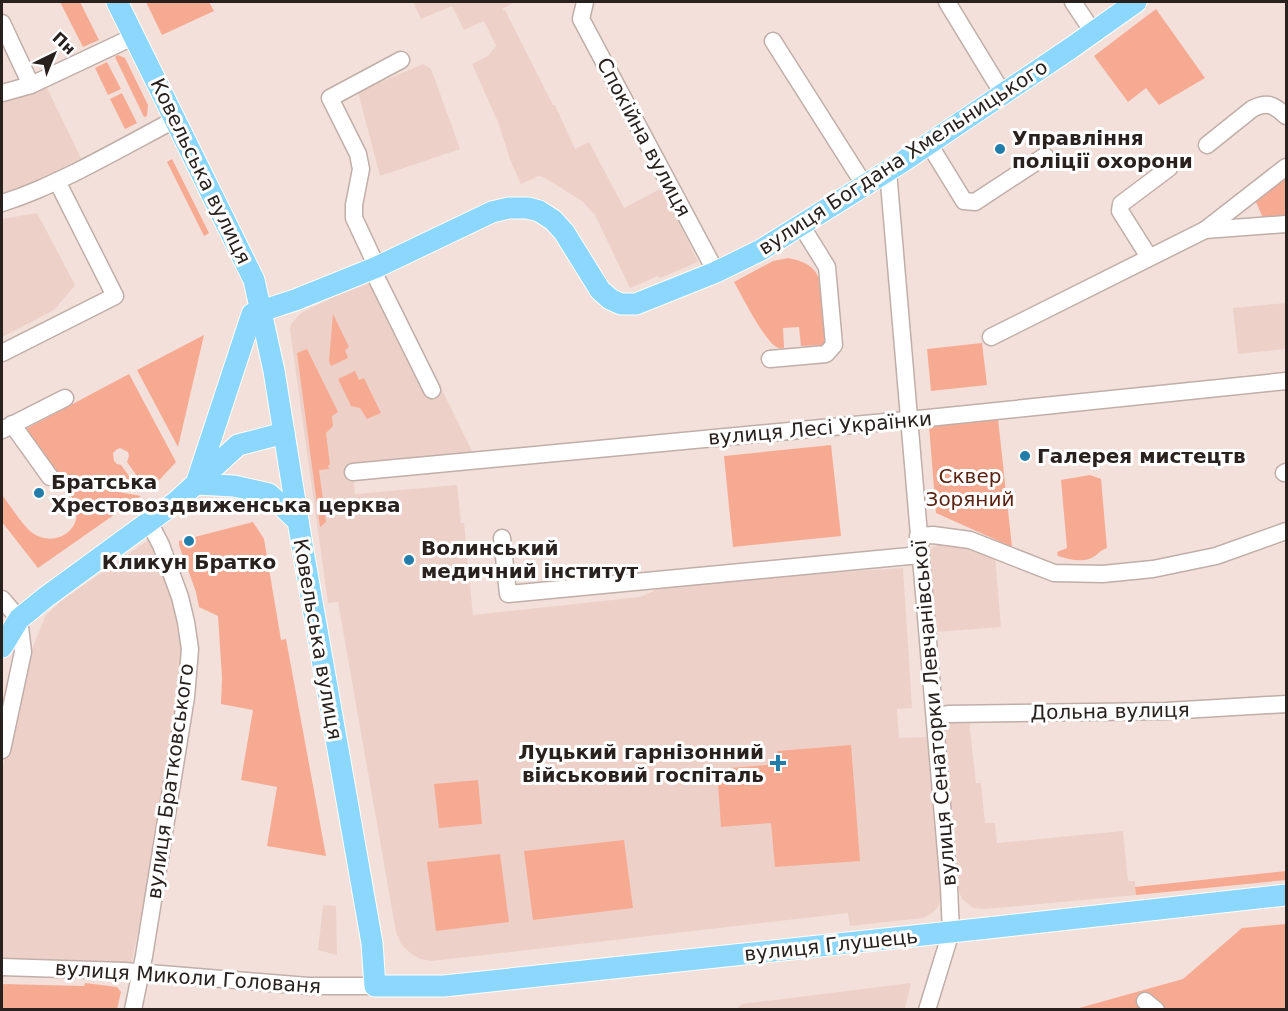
<svg xmlns="http://www.w3.org/2000/svg" width="1288" height="1011" font-family="'DejaVu Sans',sans-serif">
<rect width="100%" height="100%" fill="#f3e0da"/>
<g fill="#edd1c8">
<polygon points="413,2 515,2 502,9 503,11 505,10 553,105 555,105 575,149 589,142 624,208 662,188 698,262 660,278 658,276 630,288 595,215 582,201 545,178 539,176 521,184 511,162 498,122 472,64 488,56 496,46 484,21 464,30 452,6 421,19"/>
<polygon points="423,64 431,69 460,149 380,176 358,92"/>
<polygon points="45,84 81,158 40,180 2,193 2,97"/>
<polygon points="37,213 75,285 54,310 2,337 2,219"/>
<polygon points="384,272 473,453 352,465 355,494 457,485 461,523 464,523 473,615 640,597 669,584 903,568 912,708 897,709 899,738 928,737 943,894 938,907 932,913 923,918 850,926 848,913 432,961 420,959 410,953 401,944 396,932 338,602 328,603 290,330 291,324 301,313"/>
<polygon points="1286,303 1286,349 1238,354 1233,308"/>
<polygon points="150,539 171,595 178,623 182,650 181,675 145,899 131,965 2,961 2,770 29,656 46,615 64,599"/>
<polygon points="937,545 969,546 995,556 1001,627 936,632 929,552 931,548"/>
<polygon points="969,720 976,783 981,783 985,823 995,823 997,843 1123,831 1128,881 1135,881 1136,895 985,909 973,908 962,899 957,887 943,723"/>
<polygon points="323,905 336,906 337,955 318,950"/>
<polygon points="911,983 905,1009 737,1009 742,1004"/>
</g>
<g fill="#f7aa92">
<polygon points="60,2 80,2 99,40 83,47"/>
<polygon points="146,2 209,2 214,11 162,35"/>
<polygon points="1156,9 1205,78 1159,105 1146,88 1128,102 1094,56"/>
<polygon points="118,55 125,58 148,105 147,116 144,117 115,57"/>
<polygon points="107,62 121,89 108,95 95,68"/>
<polygon points="122,93 137,123 125,129 110,99"/>
<polygon points="172,159 209,233 204,236 167,162"/>
<polygon points="1286,177 1286,216 1263,218 1255,200"/>
<path d="M 788,258 C 797,260 807,262 814,270 C 828,288 826,322 827,345 L 801,346 L 799,327 L 783,328 L 784,348 C 780,348 779,349 775,346 C 762,336 743,298 734,282 L 773,261 Z"/>
<polygon points="333,314 349,347 345,350 348,358 331,366 329,361"/>
<polygon points="204,335 178,447 137,370"/>
<polygon points="982,343 987,385 931,391 927,349"/>
<polygon points="307,349 338,412 332,416 333,426 326,433 330,465 328,465 329,469 319,470 326,522 320,527 297,353"/>
<polygon points="355,371 359,380 364,378 381,413 367,419 360,408 351,406 338,379"/>
<polygon points="129,374 176,462 150,490 146,489 127,462 129,456 128,452 120,448 116,450 113,453 114,461 117,464 121,465 137,487 60,474 22,431"/>
<polygon points="998,419 1012,547 936,513 929,426"/>
<polygon points="831,445 841,536 733,547 724,456"/>
<path d="M 1090,475 L 1101,479 L 1107,548 C 1100,550 1096,557 1089,559 C 1080,562 1067,559 1058,556 L 1057,552 L 1067,548 L 1061,480 Z"/>
<path d="M 63,482 L 141,496 L 38,568 L 2,522 L 2,495 C 10,505 24,528 34,534 C 55,547 82,531 76,506 C 73,498 67,489 63,482 Z"/>
<polygon points="253,522 264,539 281,640 286,639 326,856 267,846 277,787 241,780 253,710 221,704 222,678 218,616 199,607 196,592 179,545 179,541"/>
<polygon points="851,745 860,861 775,867 771,823 721,827 717,769 778,764 777,751"/>
<polygon points="478,780 482,824 439,828 434,784"/>
<polygon points="624,840 633,908 533,920 524,851"/>
<polygon points="500,854 509,922 436,931 427,862"/>
<polygon points="1286,871 1286,880 1136,895 1135,887"/>
<polygon points="1286,924 1286,1009 1072,1010 1183,979 1242,928"/>
<polygon points="85,983 117,987 121,992 117,1009 2,1009 2,984 84,986"/>
</g>
<g fill="none" stroke-linecap="round" stroke-linejoin="round">
<g stroke="#c0aea8" stroke-width="19">
<g id="minor">
<polyline points="585,2 581,19 716,272"/>
<polyline points="947,2 1003,94"/>
<polyline points="1073,2 1093,32"/>
<polyline points="2,23 31,85 135,36"/>
<polyline points="773,41 865,186"/>
<polyline points="2,93 31,85"/>
<polyline points="929,144 964,201 975,202 1045,156"/>
<path d="M 1207,145 L 1252,109 C 1268,101 1274,105 1286,116"/>
<polyline points="888,171 949,887 951,932 927,1010"/>
<path d="M 2,203 C 28,195 49,185 74,173 C 108,156 142,137 176,119"/>
<polyline points="1205,230 1286,224"/>
<polyline points="1149,257 1120,211 1121,204 1169,168"/>
<polyline points="377,267 354,218 354,205 361,169 358,154 330,98 401,60"/>
<polyline points="372,269 432,390"/>
<polyline points="991,337 1205,230 1286,167"/>
<polyline points="2,353 115,296 57,181"/>
<polyline points="770,359 826,354 834,345 827,267 801,225"/>
<polyline points="12,424 50,477"/>
<polyline points="2,430 65,398"/>
<polyline points="353,472 928,418 1286,381"/>
<polyline points="1284,473 1286,472"/>
<polyline points="918,536 933,535 970,540 1054,573 1103,574 1153,569 1216,556 1286,531"/>
<polyline points="502,538 508,594 920,555"/>
<polyline points="2,599 19,619 23,652 2,750"/>
<polyline points="935,717 948,714 1166,711 1286,704"/>
<polyline points="2,967 124,971 308,986 375,986"/>
<polyline points="1145,1001 1156,1010"/>
<polyline points="133,1010 144,956 186,697 190,649 186,622 180,597 161,545 149,522"/>
</g>
</g>
<g stroke="#fff" stroke-width="23">
<g id="major">
<polyline points="117,2 254,280 274,371 302,545 372,943 375,986 444,986 988,928 1286,895"/>
<polyline points="196,484 252,314 295,300 377,267 492,212 509,208 528,208 539,211 553,220 564,232 600,290 610,299 621,304 636,304 716,272 761,250 902,162 1071,48 1136,2"/>
<polyline points="196,484 234,486 269,494 298,521"/>
<polyline points="2,647 19,619 46,597 176,502 238,445 284,433"/>
</g>
</g>
<use href="#minor" stroke="#fff" stroke-width="16"/>
<use href="#major" stroke="#8bd7fe" stroke-width="21"/>
</g>
<g fill="#237dab" stroke="#fff" stroke-width="2">
<circle cx="1000" cy="149" r="6"/>
<circle cx="1025" cy="456" r="6"/>
<circle cx="39" cy="493" r="6"/>
<circle cx="189" cy="541" r="6"/>
<circle cx="409" cy="560" r="6"/>
<path d="M775 754h6v6h6v6h-6v6h-6v-6h-6v-6h6z"/>
</g>
<g text-anchor="middle" stroke-width="6" stroke-linejoin="round" paint-order="stroke">
<g font-size="20" fill="#28211e" stroke="#fff">
<text transform="translate(644 137) rotate(62)" y="7">Спокійна вулиця</text>
<text transform="translate(903 157) rotate(-33)" y="7">вулиця Богдана Хмельницького</text>
<text transform="translate(201 171) rotate(64)" y="7">Ковельська вулиця</text>
<text transform="translate(820 428) rotate(-5)" y="7">вулиця Лесі Українки</text>
<text transform="translate(318 639) rotate(80)" y="7">Ковельська вулиця</text>
<text transform="translate(1110 711) rotate(-1)" y="7">Дольна вулиця</text>
<text transform="translate(934 713) rotate(-95)" y="7">вулиця Сенаторки Левчанівської</text>
<text transform="translate(170 781) rotate(-82)" y="7">вулиця Братковського</text>
<text transform="translate(831 945) rotate(-6)" y="7">вулиця Глушець</text>
<text transform="translate(188 977) rotate(4)" y="7">вулиця Миколи Голованя</text>
</g>
<g font-size="20" font-weight="bold" fill="#28211e" stroke="#fff" text-anchor="start">
<text x="1012" y="145">Управління<tspan x="1012" dy="23">поліції охорони</tspan></text>
<text x="1037" y="463">Галерея мистецтв</text>
<text x="51" y="489">Братська<tspan x="51" dy="23">Хрестовоздвиженська церква</tspan></text>
<text x="421" y="555">Волинський<tspan x="421" dy="23">медичний інститут</tspan></text>
<text x="189" y="569" text-anchor="middle">Кликун Братко</text>
<text x="764" y="759" text-anchor="end">Луцький гарнізонний<tspan x="764" dy="23">військовий госпіталь</tspan></text>
</g>
<g font-size="20" fill="#5a220f" stroke="#fff">
<text x="970" y="483">Сквер<tspan x="970" dy="23">Зоряний</tspan></text>
</g>
</g>
<rect width="1288" height="1011" fill="none" stroke="#28211e" stroke-width="6"/>
<g transform="translate(54 54) rotate(43)" stroke="#ffffff" stroke-width="4.5" paint-order="stroke">
<path d="M0-4.5L10 22L0 15L-10 22Z" fill="#28211e"/>
<text y="-9" font-size="16" font-weight="bold" text-anchor="middle" fill="#28211e">Пн</text>
</g>
</svg>
